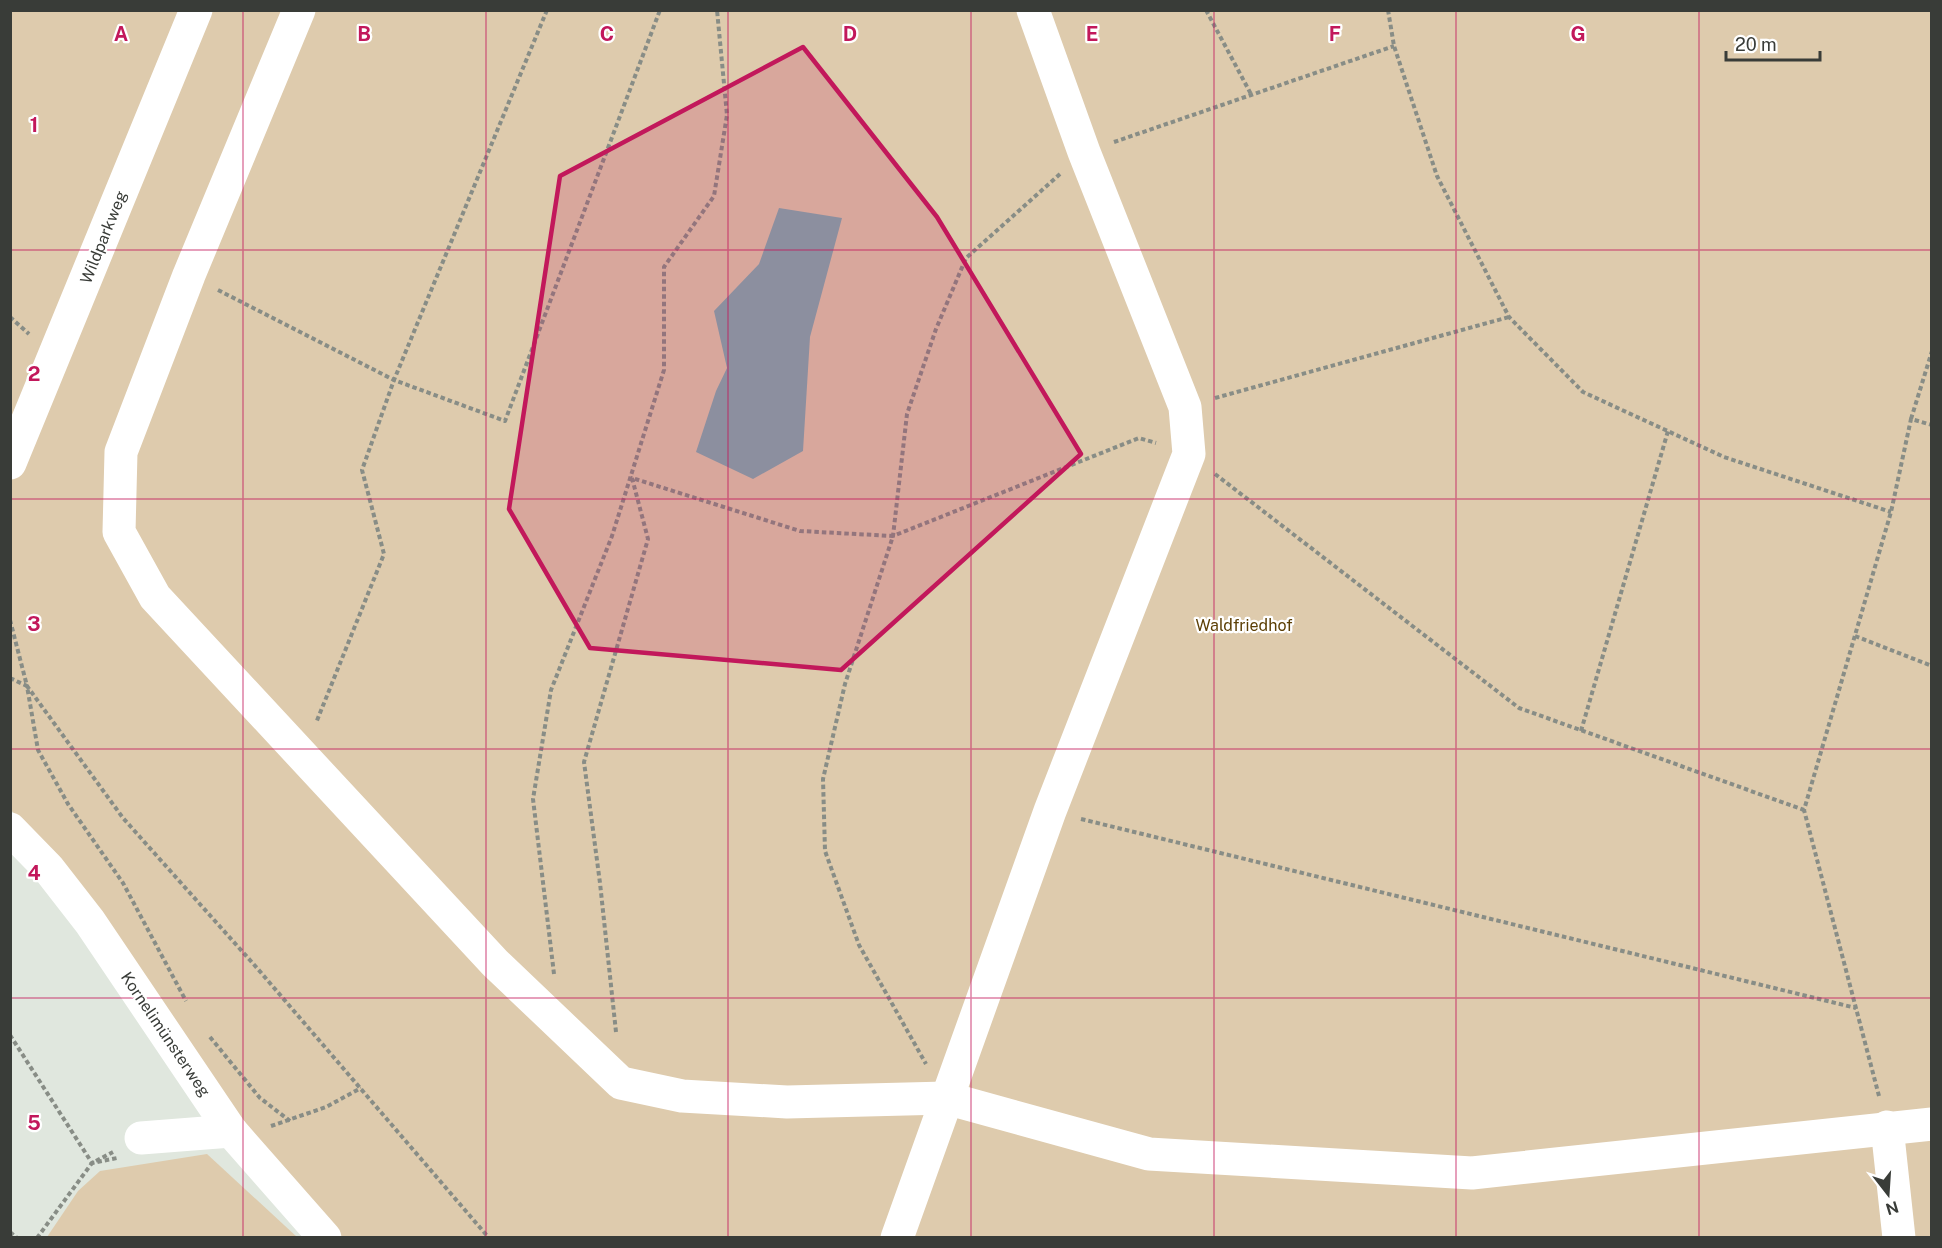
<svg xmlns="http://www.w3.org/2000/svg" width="1942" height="1248" font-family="'Public Sans',sans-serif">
<rect width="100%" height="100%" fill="#e0e7de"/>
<g fill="#decbad">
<polygon points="10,11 1931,11 1931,1237 340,1237 250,1134 86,894 11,810"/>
<polygon points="207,1154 297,1237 47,1237 78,1191 100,1171"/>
</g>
<polygon fill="#7fadb1" points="779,208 842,218 810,337 803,451 753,479 696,452 716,391 727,368 714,311 759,264"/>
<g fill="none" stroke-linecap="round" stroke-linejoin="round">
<g stroke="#888d86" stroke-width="4" stroke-dasharray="4.5 3" stroke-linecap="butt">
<polyline points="547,10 394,380 505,421 660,10"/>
<polyline points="1206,10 1252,96"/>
<polyline points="1388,10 1394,46 1437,176 1509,317 1583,392 1724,457 1891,512"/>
<polyline points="1114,142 1394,46"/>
<polyline points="1060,174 966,258 936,329 907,414 893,536 1139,438 1156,443"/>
<polyline points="218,290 394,380 362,470 384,554 316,723"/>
<polyline points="10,317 29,334"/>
<polyline points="1215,398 1509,317"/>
<polyline points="1911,419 1932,351"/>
<polyline points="1215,474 1519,708 1804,810"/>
<polyline points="10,620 27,686 123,818 257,968 489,1238"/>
<polyline points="1855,636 1932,666"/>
<polyline points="10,678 27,686 38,750 68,804 123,883 186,1001"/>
<polyline points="1581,731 1668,431"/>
<polyline points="1081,819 1856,1008"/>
<polyline points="554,974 533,799 551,690 612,536 664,370 664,267 714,196 727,115 717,10"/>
<polyline points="616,1032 600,883 584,762 648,539 632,478 800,531 893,536 845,684 823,779 825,851 859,945 926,1064"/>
<polyline points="10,1035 92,1163 117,1158"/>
<polyline points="210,1037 260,1098 290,1121"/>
<polyline points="1879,1096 1804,810 1891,512 1911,419 1932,425"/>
<polyline points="271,1126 326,1107 361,1088"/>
<polyline points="10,1232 17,1238"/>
<polyline points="37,1238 92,1163 113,1152"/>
</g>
<g stroke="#fff" stroke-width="33">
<polyline points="299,10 189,275 121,452 119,532 155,597 495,963 621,1083 682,1096 787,1102 946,1098 1149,1154 1472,1173 1932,1124"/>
<polyline points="10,463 196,10"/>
<polyline points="10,829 48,868 90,922 231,1131 325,1238"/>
<polyline points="1887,1127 1899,1238"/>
<polyline points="141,1138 231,1131"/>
<polyline points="897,1238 1050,811 1189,454 1185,407 1084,152 1033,10"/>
</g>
</g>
<path fill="#c2185b" fill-opacity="0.2" stroke="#c2185b" stroke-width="4.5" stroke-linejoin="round" d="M 803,47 L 937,217 L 1081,454 L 841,670 L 590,648 L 509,509 L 560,176 Z"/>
<path fill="none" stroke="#c2185b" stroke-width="1.5" stroke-opacity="0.55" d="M 243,10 L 243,1238M 486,10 L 486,1238M 728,10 L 728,1238M 971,10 L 971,1238M 1214,10 L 1214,1238M 1456,10 L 1456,1238M 1699,10 L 1699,1238M 10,250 L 1932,250M 10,499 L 1932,499M 10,749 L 1932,749M 10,998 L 1932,998"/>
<g text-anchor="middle" stroke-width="4.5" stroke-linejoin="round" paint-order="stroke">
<g font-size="16" fill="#393c38" stroke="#fff">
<text transform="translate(103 237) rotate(-68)" y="6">Wildparkweg</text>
<text transform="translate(166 1034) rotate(56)" y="6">Kornelimünsterweg</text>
</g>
<g font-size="16" fill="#5c3f05" stroke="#fff">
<text x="1244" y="631">Waldfriedhof</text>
</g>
</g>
<g font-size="20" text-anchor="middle" font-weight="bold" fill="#c2185b" stroke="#fff" stroke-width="4.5" stroke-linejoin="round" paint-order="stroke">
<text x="121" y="41">A</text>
<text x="364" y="41">B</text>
<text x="607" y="41">C</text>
<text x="850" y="41">D</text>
<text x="1092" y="41">E</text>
<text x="1335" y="41">F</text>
<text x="1578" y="41">G</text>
<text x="34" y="132">1</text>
<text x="34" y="381">2</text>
<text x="34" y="631">3</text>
<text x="34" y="880">4</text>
<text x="34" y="1130">5</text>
</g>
<rect width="1942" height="1248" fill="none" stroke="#393c38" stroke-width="24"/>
<g transform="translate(1888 1194) rotate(163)" stroke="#ffffff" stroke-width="4.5" paint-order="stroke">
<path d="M0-4.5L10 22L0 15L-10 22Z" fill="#393c38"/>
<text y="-9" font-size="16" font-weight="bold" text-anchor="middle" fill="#393c38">N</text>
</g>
<path d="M1726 51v9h94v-9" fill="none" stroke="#393c38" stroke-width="3"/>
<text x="1735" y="51" font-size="18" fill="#393c38" stroke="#ffffff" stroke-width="4.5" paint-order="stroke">20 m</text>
</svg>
